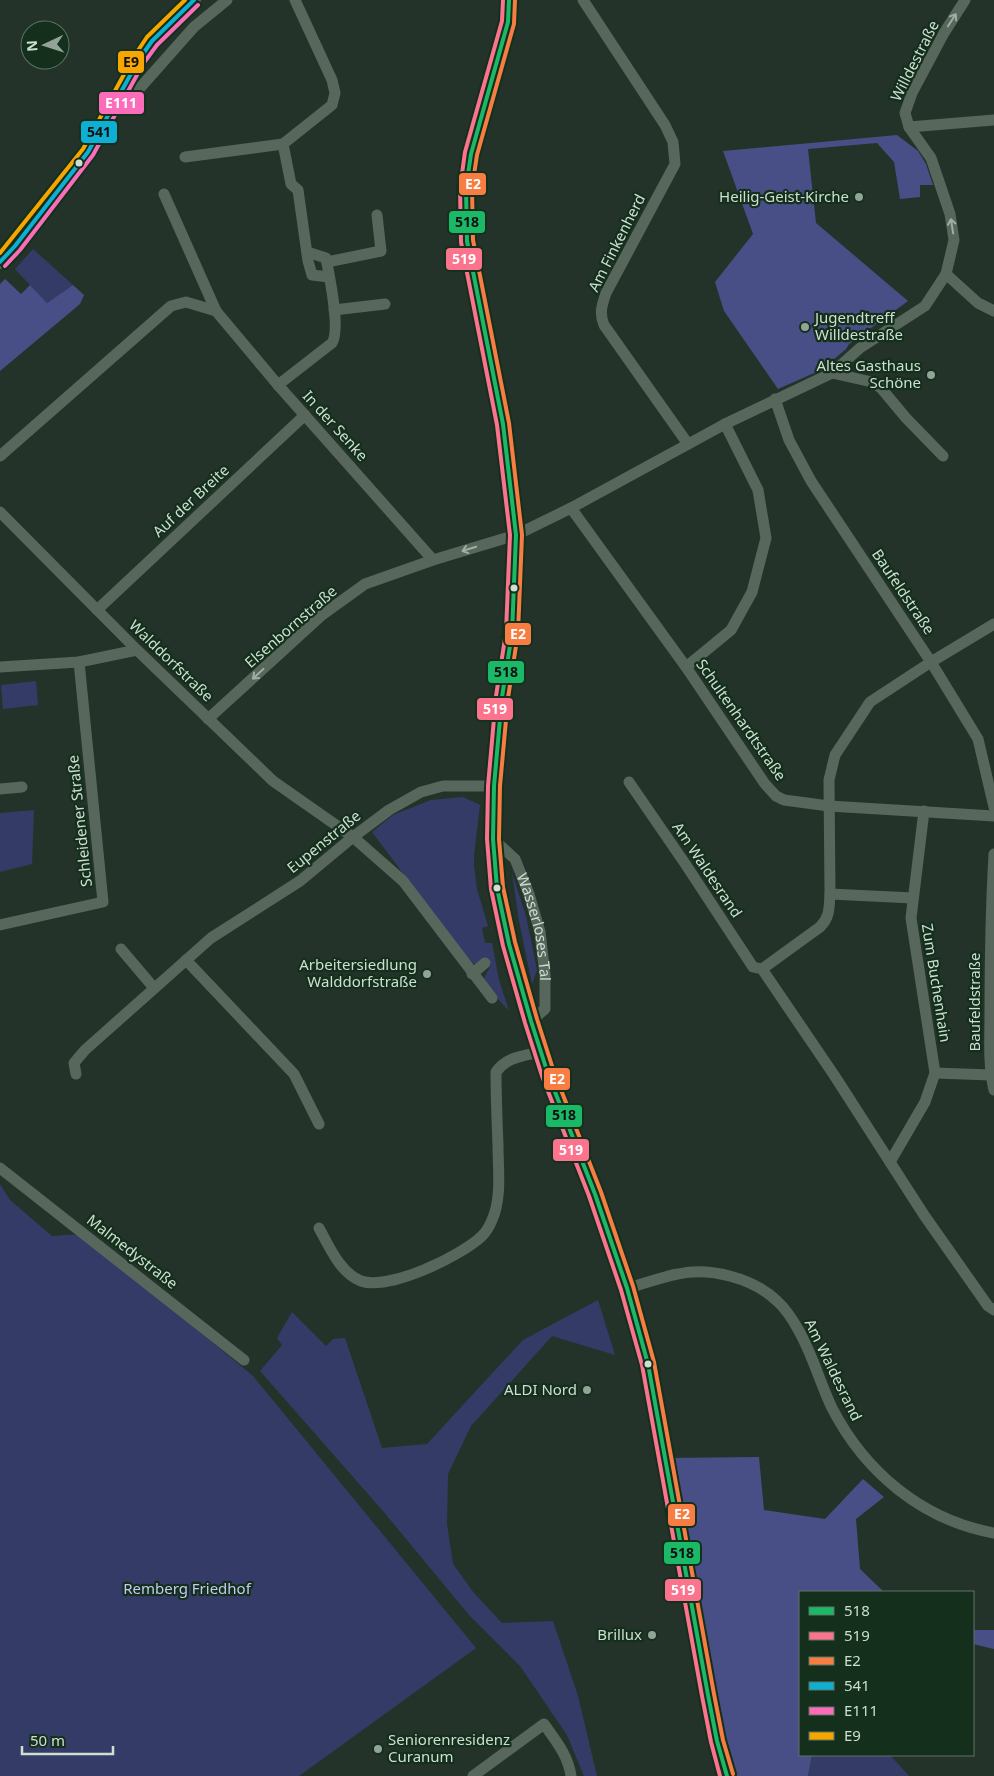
<svg xmlns="http://www.w3.org/2000/svg" width="994" height="1776" font-family="'Noto Sans',sans-serif">
<rect width="100%" height="100%" fill="#243329"/>
<g fill="#353b67">
<polygon points="33,249 73,285 47,303 15,269"/>
<polygon points="36,681 38,705 3,709 1,685"/>
<polygon points="463,797 480,805 474,855 474,866 477,889 488,926 482,928 485,943 492,943 499,980 509,1011 482,982 491,965 486,958 475,964 469,961 372,832 393,815 431,800"/>
<polygon points="34,810 32,864 0,872 0,813"/>
<polygon points="512,873 526,916 537,970 532,984 519,921"/>
<polygon points="0,1184 10,1200 52,1236 82,1234 253,1376 476,1648 299,1776 0,1776"/>
<polygon points="598,1300 615,1355 552,1336 471,1426 448,1474 447,1524 453,1564 474,1593 502,1623 553,1621 578,1696 597,1776 584,1776 567,1735 520,1666 469,1615 383,1511 260,1371 282,1345 277,1338 292,1312 326,1346 333,1339 345,1338 382,1448 427,1444 523,1340"/>
<polygon points="812,1755 890,1755 909,1776 808,1776"/>
</g>
<g fill="#484f86">
<polygon points="897,135 918,151 926,164 933,185 920,185 920,197 900,199 894,162 877,143 808,149 816,223 908,301 849,344 846,349 821,370 778,389 724,311 715,282 753,234 723,151"/>
<polygon points="5,279 21,294 30,285 47,303 73,285 84,295 80,304 0,371 0,284"/>
<polygon points="759,1457 764,1510 825,1519 863,1479 884,1497 856,1519 860,1569 884,1592 800,1592 800,1755 812,1755 808,1776 727,1776 666,1458"/>
<polygon points="973,1630 994,1630 994,1649 973,1644"/>
</g>
<g fill="none" stroke-linecap="round" stroke-linejoin="round">
<g stroke="#57675b" stroke-width="11">
<polyline points="295,0 332,80 335,93 332,105 283,144 291,184 298,190 308,261 312,275 329,277"/>
<path d="M 583,0 L 665,125 L 673,142 L 675,164 L 606,293 C 602,305 599,313 604,325 L 688,444"/>
<polyline points="122,91 139,89 194,27 227,0"/>
<polyline points="909,127 994,120"/>
<polyline points="185,157 283,144"/>
<polyline points="164,194 216,311"/>
<polyline points="327,262 381,251 377,215"/>
<polyline points="946,274 978,303 994,311"/>
<polyline points="334,310 385,304"/>
<polyline points="832,373 872,382 881,388 906,418 943,456"/>
<path d="M 278,385 L 332,343 C 341,329 329,275 326,258 L 307,252"/>
<polyline points="775,399 789,440 811,481 931,662 978,739 994,807"/>
<polyline points="0,456 171,306 186,302 216,311 278,385 433,560"/>
<polyline points="571,508 686,667 765,784 776,796 784,800 829,806 994,816"/>
<polyline points="0,512 137,650 273,781 353,837 403,881 492,998"/>
<polyline points="97,610 305,415"/>
<polyline points="0,667 79,662 137,650"/>
<polyline points="686,667 731,630 752,592 766,538 758,490 725,424"/>
<polyline points="208,719 322,615 365,584 433,560 516,535 571,508 725,424 832,373 860,348 925,306 946,274 954,240 950,214 931,158 909,127 905,113 912,93 944,33 965,0"/>
<polyline points="629,782 684,862 753,967 762,969 834,1075 924,1215 988,1306 994,1310"/>
<polyline points="0,789 22,787"/>
<path id="s1" d="M 493,839 L 515,859 L 529,894 L 540,932 L 545,975 L 545,1009 L 531,1021"/>
<path d="M 994,854 C 991,907 990,960 990,1013 C 990,1039 988,1065 994,1090"/>
<polyline points="830,894 913,898"/>
<polyline points="0,925 103,902 79,662"/>
<polyline points="121,949 154,988"/>
<polyline points="186,960 294,1074 319,1124"/>
<path d="M 762,969 L 820,927 C 830,917 829,908 830,894 L 829,780 L 835,755 L 870,702 L 931,662 L 994,624"/>
<polyline points="472,974 485,963"/>
<polyline points="935,1073 991,1075"/>
<polyline points="76,1074 74,1063 85,1050 211,938 300,881 353,837 389,810 421,792 443,786 494,786"/>
<polyline points="890,1162 925,1102 935,1073 911,918 924,811"/>
<polyline points="0,1168 244,1360"/>
<path d="M 319,1228 C 329,1246 340,1273 361,1281 C 389,1291 461,1256 482,1236 C 486,1232 490,1225 492,1220 C 502,1198 498,1168 498,1145 C 497,1121 496,1096 496,1072 C 506,1057 524,1056 540,1052"/>
<path d="M 627,1288 C 644,1284 661,1277 678,1274 C 710,1267 753,1278 777,1301 C 786,1309 793,1320 799,1331 C 813,1356 820,1383 832,1408 C 865,1472 922,1520 994,1533"/>
<path d="M 473,1776 L 544,1724 C 556,1741 568,1755 571,1776"/>
</g>
<polyline stroke="#57675b" stroke-width="14" points="0,262 15,246 88,152 138,61 152,41 169,23 194,0"/>
<polyline stroke="#5f7264" stroke-width="16" points="509,0 508,22 471,154 466,188 467,241 503,424 516,535 515,588 512,633 502,697 494,786 493,839 497,888 509,944 531,1021 548,1074 595,1194 627,1288 648,1364 708,1695 717,1741 727,1776"/>
<g stroke="#142f1c" stroke-width="8">
<polyline id="bus-1" points="509,0 508,22 471,154 466,188 467,241 503,424 516,535 512,633 502,697 494,786 493,839 497,888 509,944 531,1021 548,1074 595,1194 627,1288 648,1364 708,1695 717,1741 727,1776"/>
</g>
<g stroke="#142f1c" stroke-width="8">
<polyline id="bus-2" points="503,0 502,21 465,152 460,188 461,242 497,425 510,535 506,632 496,696 488,786 487,839 491,889 503,946 525,1023 542,1076 589,1196 621,1290 642,1365 702,1696 711,1742 720,1776"/>
</g>
<g stroke="#142f1c" stroke-width="8">
<polyline id="bus-3" points="515,0 514,24 477,155 472,188 473,240 509,423 522,535 518,633 508,698 500,786 499,839 503,887 515,942 537,1019 554,1072 601,1192 633,1286 654,1362 714,1694 723,1740 733,1774"/>
</g>
<g stroke="#142f1c" stroke-width="8">
<polyline id="bus-4" points="0,262 15,246 88,152 138,61 152,41 194,0"/>
</g>
<g stroke="#142f1c" stroke-width="8">
<polyline id="bus-5" points="5,266 20,250 93,155 143,64 157,45 198,5"/>
</g>
<g stroke="#142f1c" stroke-width="8">
<polyline id="bus-6" points="0,253 83,149 133,58 147,37 185,0"/>
</g>
<use href="#bus-1" stroke="#1ab867" stroke-width="4"/>
<use href="#bus-2" stroke="#fc738d" stroke-width="4"/>
<use href="#bus-3" stroke="#f77d43" stroke-width="4"/>
<use href="#bus-4" stroke="#0dafd3" stroke-width="4"/>
<use href="#bus-5" stroke="#fb6dba" stroke-width="4"/>
<use href="#bus-6" stroke="#f7a600" stroke-width="4"/>
</g>
<defs><path id="oneway-shaft" d="M-6 0H5M1.5-3L5.5 0L1.5 3" fill="none" stroke-width="1.6" stroke-linecap="round" stroke-linejoin="round" transform="scale(1.25)"/></defs>
<g stroke="#9eafa2">
<use href="#oneway-shaft" transform="translate(952 20) rotate(-57)"/>
<use href="#oneway-shaft" transform="translate(952 226) rotate(-99)"/>
<use href="#oneway-shaft" transform="translate(469 549) rotate(163)"/>
<use href="#oneway-shaft" transform="translate(258 674) rotate(137)"/>
</g>
<g fill="#cedfd2" stroke="#142f1c" stroke-width="2">
<circle cx="79" cy="163" r="4.5"/>
<circle cx="514" cy="588" r="4.5"/>
<circle cx="497" cy="888" r="4.5"/>
<circle cx="648" cy="1364" r="4.5"/>
</g>
<g fill="#92a397" stroke="#142f1c" stroke-width="2">
<circle cx="859" cy="197" r="5"/>
<circle cx="805" cy="327" r="5"/>
<circle cx="931" cy="375" r="5"/>
<circle cx="427" cy="974" r="5"/>
<circle cx="587" cy="1390" r="5"/>
<circle cx="652" cy="1635" r="5"/>
<circle cx="378" cy="1749" r="5"/>
</g>
<g text-anchor="middle" stroke-width="4.5" stroke-linejoin="round" paint-order="stroke">
<g font-size="15" fill="#cedfd2" stroke="#142f1c">
<text transform="translate(915 61) rotate(-63)" y="5">Willdestraße</text>
<text transform="translate(617 243) rotate(-63)" y="5">Am Finkenherd</text>
<text transform="translate(335 426) rotate(48)" y="5">In der Senke</text>
<text transform="translate(191 501) rotate(-43)" y="5">Auf der Breite</text>
<text transform="translate(903 592) rotate(56)" y="5">Baufeldstraße</text>
<text transform="translate(291 627) rotate(-41)" y="5">Elsenbornstraße</text>
<text transform="translate(171 661) rotate(44)" y="5">Walddorfstraße</text>
<text transform="translate(741 720) rotate(55)" y="5">Schultenhardtstraße</text>
<text transform="translate(80 821) rotate(-96)" y="5">Schleidener Straße</text>
<text transform="translate(324 842) rotate(-39)" y="5">Eupenstraße</text>
<text transform="translate(707 870) rotate(56)" y="5">Am Waldesrand</text>
<text dy="5" stroke="none"><textPath href="#s1" startOffset="101">Wasserloses Tal</textPath></text>
<text transform="translate(936 983) rotate(81)" y="5">Zum Buchenhain</text>
<text transform="translate(975 1002) rotate(-90)" y="5">Baufeldstraße</text>
<text transform="translate(132 1252) rotate(38)" y="5">Malmedystraße</text>
<text transform="translate(833 1370) rotate(64)" y="5">Am Waldesrand</text>
</g>
<g font-size="15" fill="#cedfd2" stroke="#142f1c" text-anchor="end">
<text x="849" y="202">Heilig-Geist-Kirche</text>
<text x="815" y="323" text-anchor="start">Jugendtreff<tspan x="815" dy="17">Willdestraße</tspan></text>
<text x="921" y="371">Altes Gasthaus<tspan x="921" dy="17">Schöne</tspan></text>
<text x="417" y="970">Arbeitersiedlung<tspan x="417" dy="17">Walddorfstraße</tspan></text>
<text x="577" y="1395">ALDI Nord</text>
<text x="642" y="1640">Brillux</text>
<text x="388" y="1745" text-anchor="start">Seniorenresidenz<tspan x="388" dy="17">Curanum</tspan></text>
</g>
<g font-size="15" fill="#c4caf0" stroke="#142f1c">
<text x="187" y="1594">Remberg Friedhof</text>
</g>
</g>
<g stroke="#142f1c" stroke-width="2">
<rect x="117" y="50" width="28" height="24" rx="5" fill="#f7a600"/>
<rect x="98" y="91" width="47" height="24" rx="5" fill="#fb6dba"/>
<rect x="80" y="120" width="38" height="24" rx="5" fill="#0dafd3"/>
<rect x="458" y="172" width="29" height="24" rx="5" fill="#f77d43"/>
<rect x="448" y="210" width="38" height="24" rx="5" fill="#1ab867"/>
<rect x="445" y="247" width="38" height="24" rx="5" fill="#fc738d"/>
<rect x="504" y="622" width="28" height="24" rx="5" fill="#f77d43"/>
<rect x="487" y="660" width="38" height="24" rx="5" fill="#1ab867"/>
<rect x="476" y="697" width="38" height="24" rx="5" fill="#fc738d"/>
<rect x="543" y="1067" width="28" height="24" rx="5" fill="#f77d43"/>
<rect x="545" y="1104" width="38" height="24" rx="5" fill="#1ab867"/>
<rect x="552" y="1138" width="38" height="24" rx="5" fill="#fc738d"/>
<rect x="667" y="1503" width="29" height="24" rx="5" fill="#f77d43"/>
<rect x="663" y="1541" width="38" height="24" rx="5" fill="#1ab867"/>
<rect x="664" y="1578" width="38" height="24" rx="5" fill="#fc738d"/>
</g>
<g font-size="14" text-anchor="middle" font-weight="bold" fill="#fff">
<text x="121" y="108">E111</text>
<text x="473" y="189">E2</text>
<text x="464" y="264">519</text>
<text x="518" y="639">E2</text>
<text x="495" y="714">519</text>
<text x="557" y="1084">E2</text>
<text x="571" y="1155">519</text>
<text x="682" y="1519">E2</text>
<text x="683" y="1595">519</text>
</g>
<g font-size="14" text-anchor="middle" font-weight="bold" fill="#111">
<text x="131" y="67">E9</text>
<text x="99" y="137">541</text>
<text x="467" y="227">518</text>
<text x="506" y="677">518</text>
<text x="564" y="1120">518</text>
<text x="682" y="1558">518</text>
</g>
<rect x="799" y="1591" width="175" height="165" fill="#142f1c" stroke="#5e7565"/>
<rect x="809" y="1607" width="25" height="8" fill="#1ab867" stroke="#5e7565"/>
<text x="844" y="1616" font-size="15" fill="#cedfd2">518</text>
<rect x="809" y="1632" width="25" height="8" fill="#fc738d" stroke="#5e7565"/>
<text x="844" y="1641" font-size="15" fill="#cedfd2">519</text>
<rect x="809" y="1657" width="25" height="8" fill="#f77d43" stroke="#5e7565"/>
<text x="844" y="1666" font-size="15" fill="#cedfd2">E2</text>
<rect x="809" y="1682" width="25" height="8" fill="#0dafd3" stroke="#5e7565"/>
<text x="844" y="1691" font-size="15" fill="#cedfd2">541</text>
<rect x="809" y="1707" width="25" height="8" fill="#fb6dba" stroke="#5e7565"/>
<text x="844" y="1716" font-size="15" fill="#cedfd2">E111</text>
<rect x="809" y="1732" width="25" height="8" fill="#f7a600" stroke="#5e7565"/>
<text x="844" y="1741" font-size="15" fill="#cedfd2">E9</text>
<g transform="translate(45 45) rotate(266)"><circle r="24" fill="#142f1c" stroke="#5e7565"/>
<path d="M0-4L9 19L0 12L-9 19Z" fill="#92a397"/>
<text y="-8" font-size="14" font-weight="bold" text-anchor="middle" fill="#cedfd2">N</text>
</g>
<path d="M22 1746v8h91v-8" fill="none" stroke="#cedfd2" stroke-width="2.5"/>
<text x="30" y="1746" font-size="15" fill="#cedfd2" stroke="#142f1c" stroke-width="4" paint-order="stroke">50 m</text>
</svg>
